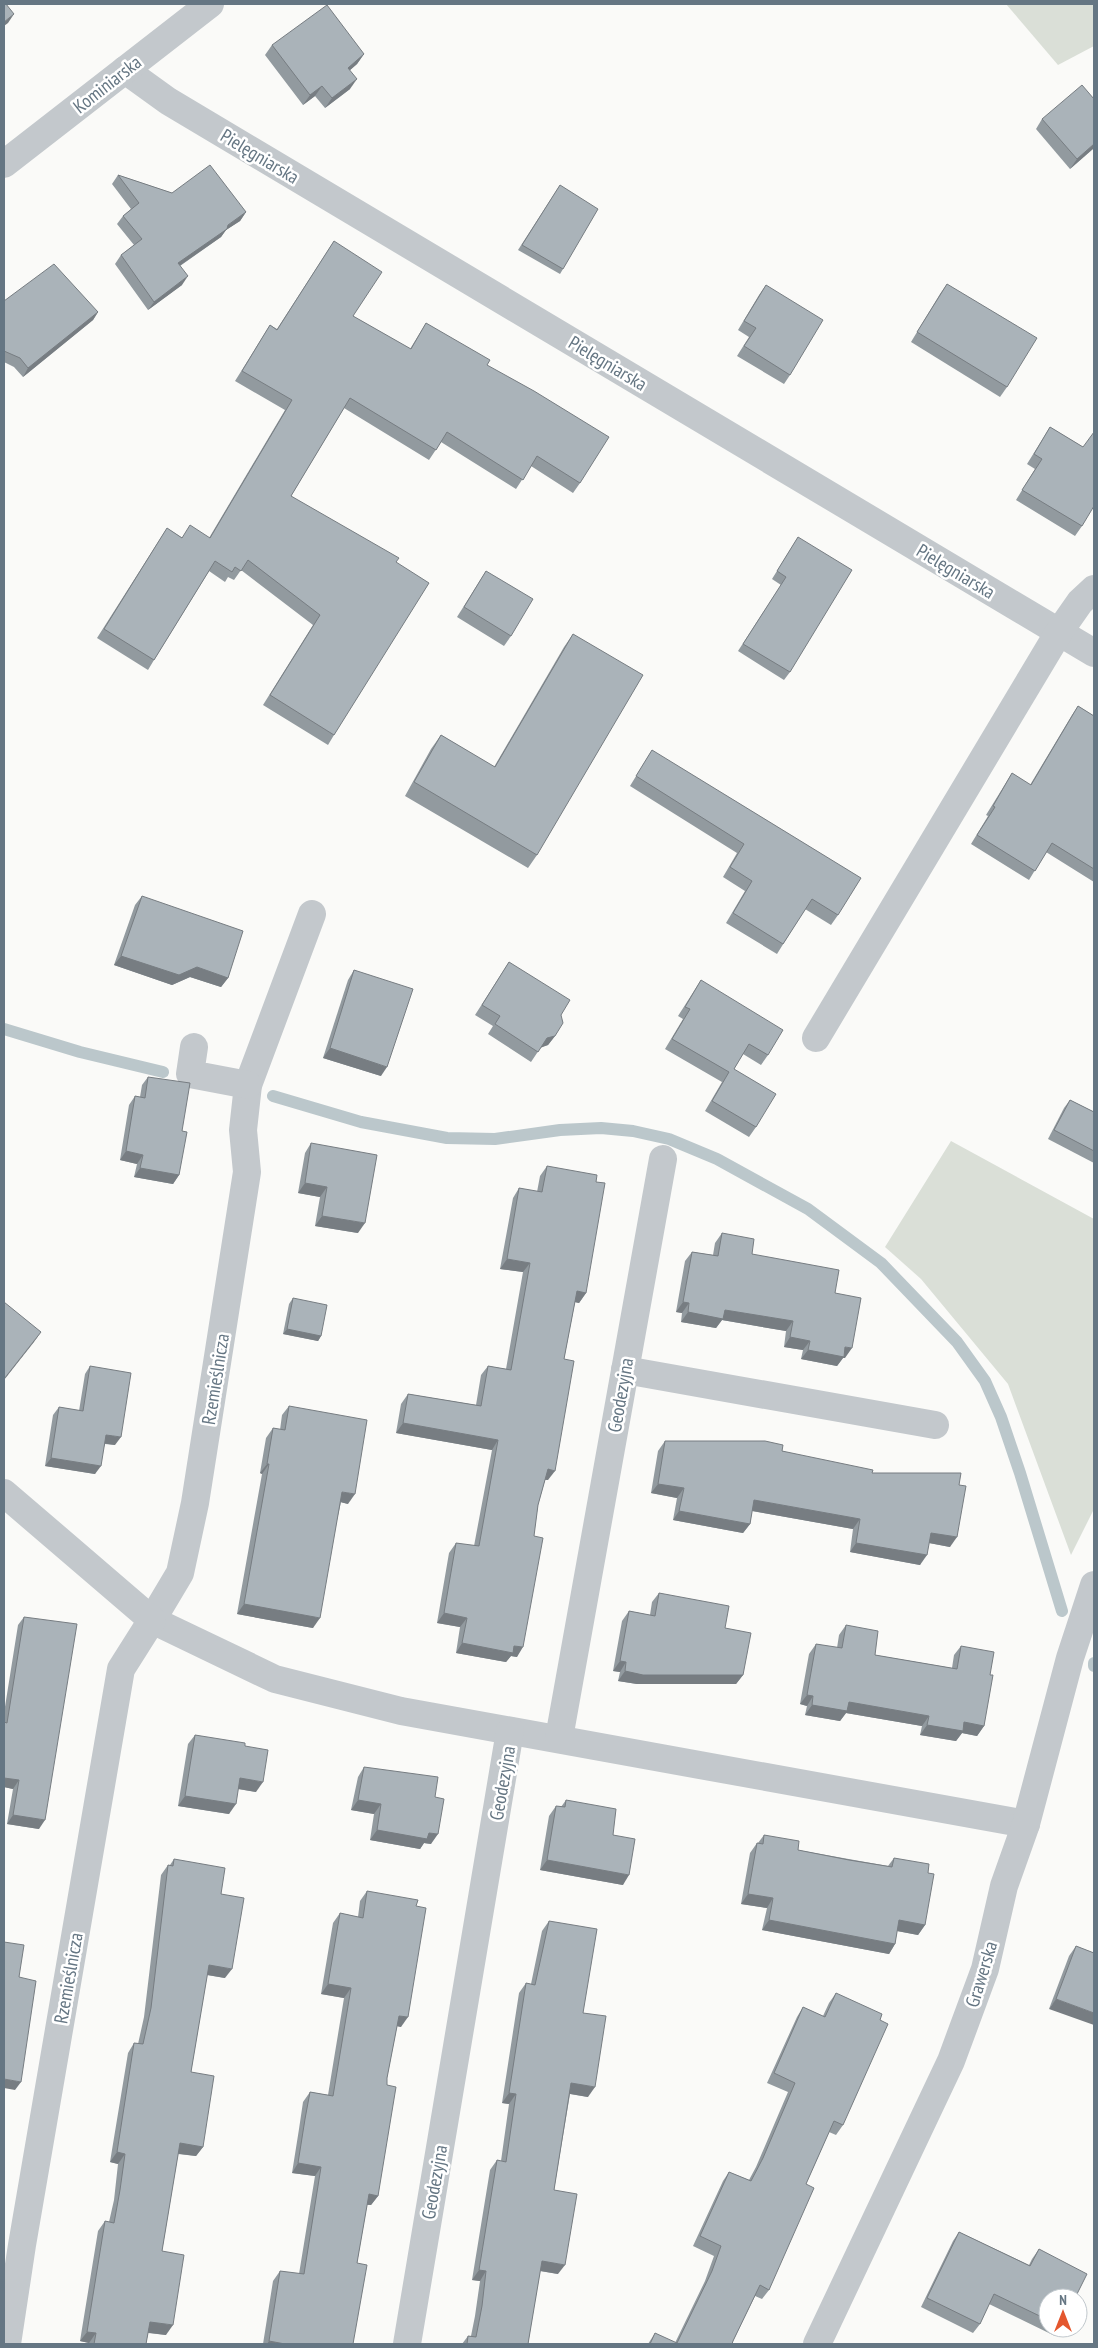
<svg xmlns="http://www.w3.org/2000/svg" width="1098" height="2348" font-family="'PT Sans Narrow',sans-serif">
<rect width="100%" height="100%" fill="#fafaf8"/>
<g fill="#dadfd7">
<polygon points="1006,4 1094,4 1094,46 1058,65"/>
<polygon points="951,1141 1094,1219 1094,1509 1071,1555 1008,1384 921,1279 885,1247"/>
</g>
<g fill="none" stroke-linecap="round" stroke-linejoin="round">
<g stroke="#bbc7cb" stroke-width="12">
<polyline points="4,1029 80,1052 163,1072"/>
<polyline points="273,1096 361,1122 447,1138 495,1139 560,1130 601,1128 633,1131 669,1139 717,1159 808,1209 881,1263 957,1342 985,1381 1001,1417 1020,1473 1062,1611"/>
<polyline points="1094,1663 1094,1666"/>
</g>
<g stroke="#c3c8cc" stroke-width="28">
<polyline points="125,70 168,101 1094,653"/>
<polyline points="4,164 210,4"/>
<polyline points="312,914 248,1085 243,1130 247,1172 195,1503 180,1573 152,1620 275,1679 401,1711 1026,1824"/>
<polyline points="816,1038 1059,632 1080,602 1094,589"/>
<polyline points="194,1047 190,1074 248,1085"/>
<polyline points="625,1370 935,1425"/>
<polyline points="4,1493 152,1620 121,1669 22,2245 7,2344"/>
<polyline points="559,1738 663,1159"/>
<polyline points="407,2344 510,1731"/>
<polyline points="817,2344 951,2061 985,1969 1004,1886 1026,1824 1070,1658 1094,1585"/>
</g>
</g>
<g fill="#929a9f">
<polygon points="272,45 364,54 357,64 350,70 350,89 325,108 315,96 303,105 265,55"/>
<polygon points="1094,99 1094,148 1070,169 1036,129 1042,119"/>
<polygon points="118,175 172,193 246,212 240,221 226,230 221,237 180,266 182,285 148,310 115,264 121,255 134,245 117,224 123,216 131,209 112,184"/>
<polygon points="560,185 563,269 560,274 518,250"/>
<polygon points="334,241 353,316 410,349 426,323 487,365 580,483 573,493 531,466 516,489 441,442 429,460 344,408 291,496 396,562 334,735 328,745 263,705 313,625 241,570 234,580 228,577 225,582 209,571 154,660 148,670 97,638 167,528 181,537 209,538 285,410 235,381 270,325 277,329"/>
<polygon points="947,284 1007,387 1000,397 911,342 940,294"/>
<polygon points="766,285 790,375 784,384 737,356 749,337 738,330 759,295"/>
<polygon points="4,301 98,312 93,320 23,377 14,367 4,362"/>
<polygon points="1050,427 1083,447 1082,526 1075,536 1016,500 1035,469 1027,464"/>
<polygon points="798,537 790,672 784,680 738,651 781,585 772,579"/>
<polygon points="486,571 511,636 504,646 457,617"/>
<polygon points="573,634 537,855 528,868 405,796 431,749 441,735 494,767 564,647"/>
<polygon points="1078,706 1094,716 1094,882 1046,852 1029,880 971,844 988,816 986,815 1012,773 1030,785 1072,715"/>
<polygon points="652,750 838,915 831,925 805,909 777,954 726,923 745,891 723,877 737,853 630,786"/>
<polygon points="142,896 228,978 221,987 190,977 172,985 114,965 135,905"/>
<polygon points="509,962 561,1015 555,1036 548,1045 541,1047 531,1062 488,1034 493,1026 475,1015"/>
<polygon points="354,970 381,1076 323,1058 348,980"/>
<polygon points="701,980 768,1055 761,1065 743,1054 734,1069 756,1127 749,1137 705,1111 722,1082 665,1049 683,1019 678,1016"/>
<polygon points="148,1077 182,1131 179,1175 173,1184 134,1177 137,1164 120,1160 129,1105 135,1096 140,1097 142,1085"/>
<polygon points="1070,1100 1094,1112 1094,1163 1048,1139 1064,1108"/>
<polygon points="311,1143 358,1233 315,1226 320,1197 298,1193 305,1153"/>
<polygon points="547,1166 586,1293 579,1303 575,1302 564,1359 548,1480 545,1480 538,1505 517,1657 511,1656 506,1662 456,1653 460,1627 437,1623 449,1553 456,1543 474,1546 492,1450 396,1433 401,1404 408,1394 476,1405 481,1375 488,1366 506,1369 523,1272 500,1269 513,1198 519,1188 537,1192 540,1176"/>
<polygon points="722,1233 752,1254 835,1293 845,1358 843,1358 837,1366 801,1359 803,1350 784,1347 786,1331 722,1320 716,1328 681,1322 682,1313 676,1312 685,1261 692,1252 713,1255 715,1243"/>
<polygon points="293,1298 321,1336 318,1341 283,1334 289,1304"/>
<polygon points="90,1366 115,1445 105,1444 95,1474 45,1466 53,1415 59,1407 79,1411 85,1374"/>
<polygon points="289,1406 348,1504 341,1502 313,1628 237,1614 262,1474 260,1473 266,1438 273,1428 280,1430 282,1415"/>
<polygon points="665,1441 782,1451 872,1473 959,1485 950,1547 929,1543 920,1565 850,1552 853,1529 752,1511 750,1524 743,1533 673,1520 677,1498 651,1493 658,1451"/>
<polygon points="659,1593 725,1628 743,1675 736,1684 637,1684 618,1681 620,1672 613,1671 622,1621 629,1611 650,1615 652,1602"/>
<polygon points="24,1617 39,1829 7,1824 13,1789 4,1787 4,1713 18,1625"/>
<polygon points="846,1625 875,1655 952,1668 954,1655 961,1646 990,1675 984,1726 977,1736 962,1733 956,1741 920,1735 922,1726 846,1713 840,1721 805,1715 807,1706 800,1704 809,1654 816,1644 837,1648 839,1635"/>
<polygon points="195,1735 245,1746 256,1792 238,1789 229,1814 178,1806 188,1744"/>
<polygon points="364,1767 435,1797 431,1844 424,1843 420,1849 370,1840 374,1814 351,1810 358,1777"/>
<polygon points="566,1800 613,1835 623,1885 540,1870 549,1816 556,1806 561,1807"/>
<polygon points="764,1835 798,1850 888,1866 894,1858 928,1873 925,1925 918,1935 897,1931 895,1944 889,1954 762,1930 767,1908 741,1904 750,1853 757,1843 758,1843"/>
<polygon points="174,1859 221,1894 225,1978 207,1975 191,2072 203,2147 196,2156 178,2154 162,2251 166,2335 148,2333 146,2344 89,2344 89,2343 80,2341 98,2231 105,2221 109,2222 114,2200 118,2164 110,2162 128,2053 134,2043 138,2044 144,2017 161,1875 168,1865 170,1865"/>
<polygon points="367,1891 416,1906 401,2027 397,2026 387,2078 378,2196 371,2205 367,2205 357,2263 353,2344 263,2344 273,2281 280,2271 299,2274 315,2176 292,2173 299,2129 303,2102 310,2092 328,2095 344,1998 321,1994 333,1923 340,1913 358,1917 360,1901"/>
<polygon points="549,1921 583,2013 588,2097 570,2094 554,2190 558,2274 540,2271 528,2344 462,2344 468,2336 471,2336 475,2316 480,2281 472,2280 490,2170 497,2160 501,2161 509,2104 502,2103 519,1993 526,1983 531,1984 542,1931"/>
<polygon points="1076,1946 1094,1953 1049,2009 1069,1956"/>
<polygon points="836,1993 843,2125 836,2135 829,2132 806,2184 769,2290 762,2299 755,2296 733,2341 732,2344 648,2344 655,2333 675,2343 705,2281 714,2256 693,2246 723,2181 729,2172 749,2180 756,2167 788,2092 767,2083 797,2017 803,2007 823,2016 829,2003"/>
<polygon points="959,2232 1029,2265 1032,2259 1039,2249 1048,2298 1048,2328 1060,2328 1055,2336 989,2304 980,2324 973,2333 921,2307 953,2241"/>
</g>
<g fill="#777d82">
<polygon points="14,14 8,23 4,26 4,22"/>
<polygon points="364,54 357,64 341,78 348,68"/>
<polygon points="357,79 350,89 325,108 332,98"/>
<polygon points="322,86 315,96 303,105 310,95"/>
<polygon points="1094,144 1094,148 1070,169 1077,159"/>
<polygon points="246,212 240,221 226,230 221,237 172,271 178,263"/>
<polygon points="188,276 182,285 148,310 154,302"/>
<polygon points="98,312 93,320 23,377 28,368"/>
<polygon points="121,956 197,967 228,978 221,987 190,977 172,985 114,965"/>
<polygon points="555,1036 548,1045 540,1048 547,1038"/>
<polygon points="330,1048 387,1067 381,1076 323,1058"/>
<polygon points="126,1151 143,1155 137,1164 120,1160"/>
<polygon points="140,1168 179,1175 173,1184 134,1177"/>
<polygon points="305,1183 327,1187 320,1197 298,1193"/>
<polygon points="322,1216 365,1223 358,1233 315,1226"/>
<polygon points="507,1259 530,1263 523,1272 500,1269"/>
<polygon points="577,1291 586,1293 579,1303 570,1301"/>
<polygon points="683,1302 689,1303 682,1313 676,1312"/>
<polygon points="725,1310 793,1321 786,1331 722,1320 716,1328 681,1322 688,1312"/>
<polygon points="287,1329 321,1336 318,1341 283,1334"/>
<polygon points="41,1332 34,1342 4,1380 4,1379"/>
<polygon points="790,1337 810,1341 803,1350 784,1347"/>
<polygon points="845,1347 852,1348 845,1358 843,1358 837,1366 801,1359 808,1350"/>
<polygon points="403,1423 498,1440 492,1450 396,1433"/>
<polygon points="106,1435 121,1437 115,1445 101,1443"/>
<polygon points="51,1458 101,1466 95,1474 45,1466"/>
<polygon points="267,1464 269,1464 262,1474 260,1473"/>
<polygon points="548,1469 555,1471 548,1480 541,1479"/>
<polygon points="658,1484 684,1488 677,1498 651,1493"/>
<polygon points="342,1492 355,1494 348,1504 336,1501"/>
<polygon points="754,1500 860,1519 853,1529 747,1510"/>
<polygon points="679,1511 750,1524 743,1533 673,1520"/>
<polygon points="931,1533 957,1537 950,1547 924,1542"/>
<polygon points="856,1543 927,1555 920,1565 850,1552"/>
<polygon points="244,1604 320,1618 313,1628 237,1614"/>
<polygon points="444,1613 467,1618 460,1627 437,1623"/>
<polygon points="462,1643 514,1646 523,1647 517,1657 511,1656 506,1662 456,1653"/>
<polygon points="620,1661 626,1662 620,1672 613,1671"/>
<polygon points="625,1671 743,1675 736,1684 637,1684 618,1681"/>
<polygon points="807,1695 813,1696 807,1706 800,1704"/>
<polygon points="849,1702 929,1716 922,1726 846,1713 840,1721 805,1715 812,1705"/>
<polygon points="964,1722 984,1726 977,1736 962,1733 956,1741 920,1735 927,1725"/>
<polygon points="4,1778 19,1780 13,1789 4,1787"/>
<polygon points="240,1778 263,1782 256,1792 233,1788"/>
<polygon points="185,1796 236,1804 229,1814 178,1806"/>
<polygon points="358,1800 381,1804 374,1814 351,1810"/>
<polygon points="13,1815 45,1820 39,1829 7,1824"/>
<polygon points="377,1830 429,1833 438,1834 431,1844 424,1843 420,1849 370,1840"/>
<polygon points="547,1860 629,1875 623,1885 540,1870"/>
<polygon points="748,1894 773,1898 767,1908 741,1904"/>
<polygon points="769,1920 895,1944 889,1954 762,1930"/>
<polygon points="899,1920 925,1925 918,1935 892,1930"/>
<polygon points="209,1965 232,1969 225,1978 202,1974"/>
<polygon points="328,1984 351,1988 344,1998 321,1994"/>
<polygon points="1056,1999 1094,2013 1094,2025 1049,2009"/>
<polygon points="399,2016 408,2017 401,2027 392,2025"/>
<polygon points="4,2079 21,2082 15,2090 4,2088"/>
<polygon points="571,2083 595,2087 588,2097 565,2093"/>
<polygon points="509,2093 516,2094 509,2104 502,2103"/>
<polygon points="180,2143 203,2147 196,2156 173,2153"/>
<polygon points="117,2152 125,2154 118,2164 110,2162"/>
<polygon points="298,2163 321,2167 315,2176 292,2173"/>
<polygon points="369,2194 378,2196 371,2205 362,2204"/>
<polygon points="542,2261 565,2265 558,2274 535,2270"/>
<polygon points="479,2270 486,2271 480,2281 472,2280"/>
<polygon points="150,2322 173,2325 166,2335 143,2332"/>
<polygon points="87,2332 96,2333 89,2343 80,2341"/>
<polygon points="269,2341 285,2344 267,2344"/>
</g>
<g fill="#aab3b9" stroke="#777d82">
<polygon points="4,4 6,4 14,14 4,22"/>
<polygon points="327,5 364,54 348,68 357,79 332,98 322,86 310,95 272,45"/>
<polygon points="1082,85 1094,99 1094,144 1077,159 1042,119"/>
<polygon points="210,165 246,212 228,225 227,229 178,263 188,276 154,302 121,255 142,239 123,216 139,203 118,175 172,193"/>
<polygon points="560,185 598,209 563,269 522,245"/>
<polygon points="334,241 382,272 353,316 411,349 426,323 490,360 487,365 534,391 609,437 580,483 537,456 523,480 447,432 436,450 350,398 291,496 399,558 396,562 429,583 334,735 270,695 320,615 248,560 241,571 235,567 232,572 215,561 154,660 104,629 167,528 182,538 190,525 210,538 292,400 242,371 270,325 277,330"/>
<polygon points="54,264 98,312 28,368 20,358 4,351 4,301"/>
<polygon points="947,284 1037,338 1007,387 917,332"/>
<polygon points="766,285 823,320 790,375 744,346 756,328 744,321"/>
<polygon points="1050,427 1083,447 1094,432 1094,506 1082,526 1022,490 1042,459 1034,454"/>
<polygon points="798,537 852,570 790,672 743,644 786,577 777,571"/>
<polygon points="486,571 533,599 511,636 464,607"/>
<polygon points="573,634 643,675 537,855 414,782 441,735 495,767"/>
<polygon points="1078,706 1094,716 1094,869 1052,843 1035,871 977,835 995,807 993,806 1012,773 1031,785"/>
<polygon points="652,750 861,878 838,915 812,899 783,944 733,913 752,881 730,867 744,844 636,776"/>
<polygon points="142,896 243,931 228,978 197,967 179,975 121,956"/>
<polygon points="509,962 570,1000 561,1015 563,1023 555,1036 547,1038 538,1052 495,1024 500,1016 482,1005"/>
<polygon points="354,970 413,989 387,1067 330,1048"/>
<polygon points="701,980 783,1030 768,1055 749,1044 734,1069 776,1094 756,1127 712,1101 729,1072 672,1039 690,1009 685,1007"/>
<polygon points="148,1077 190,1083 182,1131 187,1132 179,1175 140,1168 143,1155 126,1151 135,1096 145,1098"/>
<polygon points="1070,1100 1094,1112 1094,1151 1054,1130"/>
<polygon points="311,1143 377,1155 365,1223 322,1216 327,1187 305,1183"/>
<polygon points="547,1166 597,1175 596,1182 605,1183 586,1293 577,1291 564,1359 574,1361 555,1471 548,1469 538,1505 534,1536 543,1538 523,1647 514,1646 513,1653 462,1643 467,1618 444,1613 456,1543 479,1546 498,1440 403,1423 408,1394 481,1406 488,1366 511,1370 530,1263 507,1259 519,1188 542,1192"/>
<polygon points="722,1233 754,1239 752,1254 839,1270 835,1293 861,1298 852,1348 845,1347 844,1357 808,1350 810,1341 790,1337 793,1321 725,1310 723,1319 688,1312 689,1303 683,1302 692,1252 718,1256"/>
<polygon points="293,1298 327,1305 321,1336 287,1329"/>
<polygon points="4,1302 41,1332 4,1379"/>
<polygon points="90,1366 131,1373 121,1437 106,1435 101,1466 51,1458 59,1407 83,1411"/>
<polygon points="289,1406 367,1420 355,1494 342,1492 320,1618 244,1604 269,1464 267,1464 273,1428 285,1430"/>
<polygon points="665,1441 765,1441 783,1445 782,1451 873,1470 872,1473 961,1473 959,1485 966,1486 957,1537 931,1533 927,1555 856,1543 860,1519 754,1500 750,1524 679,1511 684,1488 658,1484"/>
<polygon points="659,1593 729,1606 725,1628 751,1633 743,1675 643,1675 625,1671 626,1662 620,1661 629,1611 655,1616"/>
<polygon points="24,1617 77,1624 45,1820 13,1815 19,1780 4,1778 4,1722 7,1723"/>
<polygon points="846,1625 878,1631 875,1655 957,1669 961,1646 994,1652 990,1675 993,1675 984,1726 964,1722 963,1731 927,1725 929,1716 849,1702 847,1711 812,1705 813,1696 807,1695 816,1644 842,1648"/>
<polygon points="195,1735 245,1743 245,1746 268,1750 263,1782 240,1778 236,1804 185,1796"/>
<polygon points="364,1767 438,1777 435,1797 444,1799 438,1834 429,1833 427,1839 377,1830 381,1804 358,1800"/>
<polygon points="566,1800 616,1809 613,1835 635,1839 629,1875 547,1860 556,1806 565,1807"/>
<polygon points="764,1835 799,1841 798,1850 849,1860 892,1867 894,1858 929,1864 928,1873 934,1874 925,1925 899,1920 895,1944 769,1920 773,1898 748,1894 757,1843 763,1844"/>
<polygon points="174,1859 225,1868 221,1894 244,1898 232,1969 209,1965 191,2072 214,2076 203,2147 180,2143 162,2251 184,2255 173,2325 150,2322 146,2344 94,2344 96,2333 87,2332 105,2221 114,2223 120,2190 125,2154 117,2152 130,2069 134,2043 143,2044 151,2008 168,1865 173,1866"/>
<polygon points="367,1891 418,1900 416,1906 426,1908 408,2017 399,2016 387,2078 387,2085 396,2087 378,2196 369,2194 357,2263 367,2265 353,2344 285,2344 269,2341 280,2271 304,2274 321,2167 298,2163 305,2119 310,2092 333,2096 351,1988 328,1984 340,1913 363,1918"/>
<polygon points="549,1921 597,1929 583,2013 606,2016 595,2087 571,2083 554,2190 577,2194 565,2265 542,2261 528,2344 467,2344 468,2336 476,2337 482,2306 486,2271 479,2270 497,2160 506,2162 516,2094 509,2093 526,1983 535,1985"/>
<polygon points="4,1942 24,1945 19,1977 36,1981 21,2082 4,2079"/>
<polygon points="1076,1946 1094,1953 1094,2013 1056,1999"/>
<polygon points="836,1993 882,2014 880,2020 888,2024 843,2125 834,2121 806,2184 814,2188 769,2290 760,2285 733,2341 732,2344 650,2344 655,2333 677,2343 712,2271 721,2246 700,2236 729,2172 751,2181 763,2158 795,2083 774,2073 803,2007 825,2017"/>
<polygon points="959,2232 1030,2266 1039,2249 1087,2274 1075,2298 1048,2298 1048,2320 994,2294 980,2324 927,2298"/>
</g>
<g text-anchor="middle" stroke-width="5" stroke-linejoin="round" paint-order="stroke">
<g font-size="19" fill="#657683" stroke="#fff">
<text transform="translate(107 84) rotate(-38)" y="7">Kominiarska</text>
<text transform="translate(260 156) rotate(31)" y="7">Pielęgniarska</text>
<text transform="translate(608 363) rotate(31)" y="7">Pielęgniarska</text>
<text transform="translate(956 571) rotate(31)" y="7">Pielęgniarska</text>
<text transform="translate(215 1379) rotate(-81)" y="7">Rzemieślnicza</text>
<text transform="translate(620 1395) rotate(-80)" y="7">Geodezyjna</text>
<text transform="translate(502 1783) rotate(-80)" y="7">Geodezyjna</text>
<text transform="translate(981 1974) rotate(-73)" y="7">Grawerska</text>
<text transform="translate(68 1978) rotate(-80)" y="7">Rzemieślnicza</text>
<text transform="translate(434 2182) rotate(-80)" y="7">Geodezyjna</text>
</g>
</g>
<rect width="1098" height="2348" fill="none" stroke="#657683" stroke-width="10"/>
<g transform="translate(1063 2313)"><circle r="24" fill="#ffffff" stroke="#c1c8cd"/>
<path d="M0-4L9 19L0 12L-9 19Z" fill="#e4572e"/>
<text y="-8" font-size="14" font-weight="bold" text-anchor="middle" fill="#657683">N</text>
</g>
</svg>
